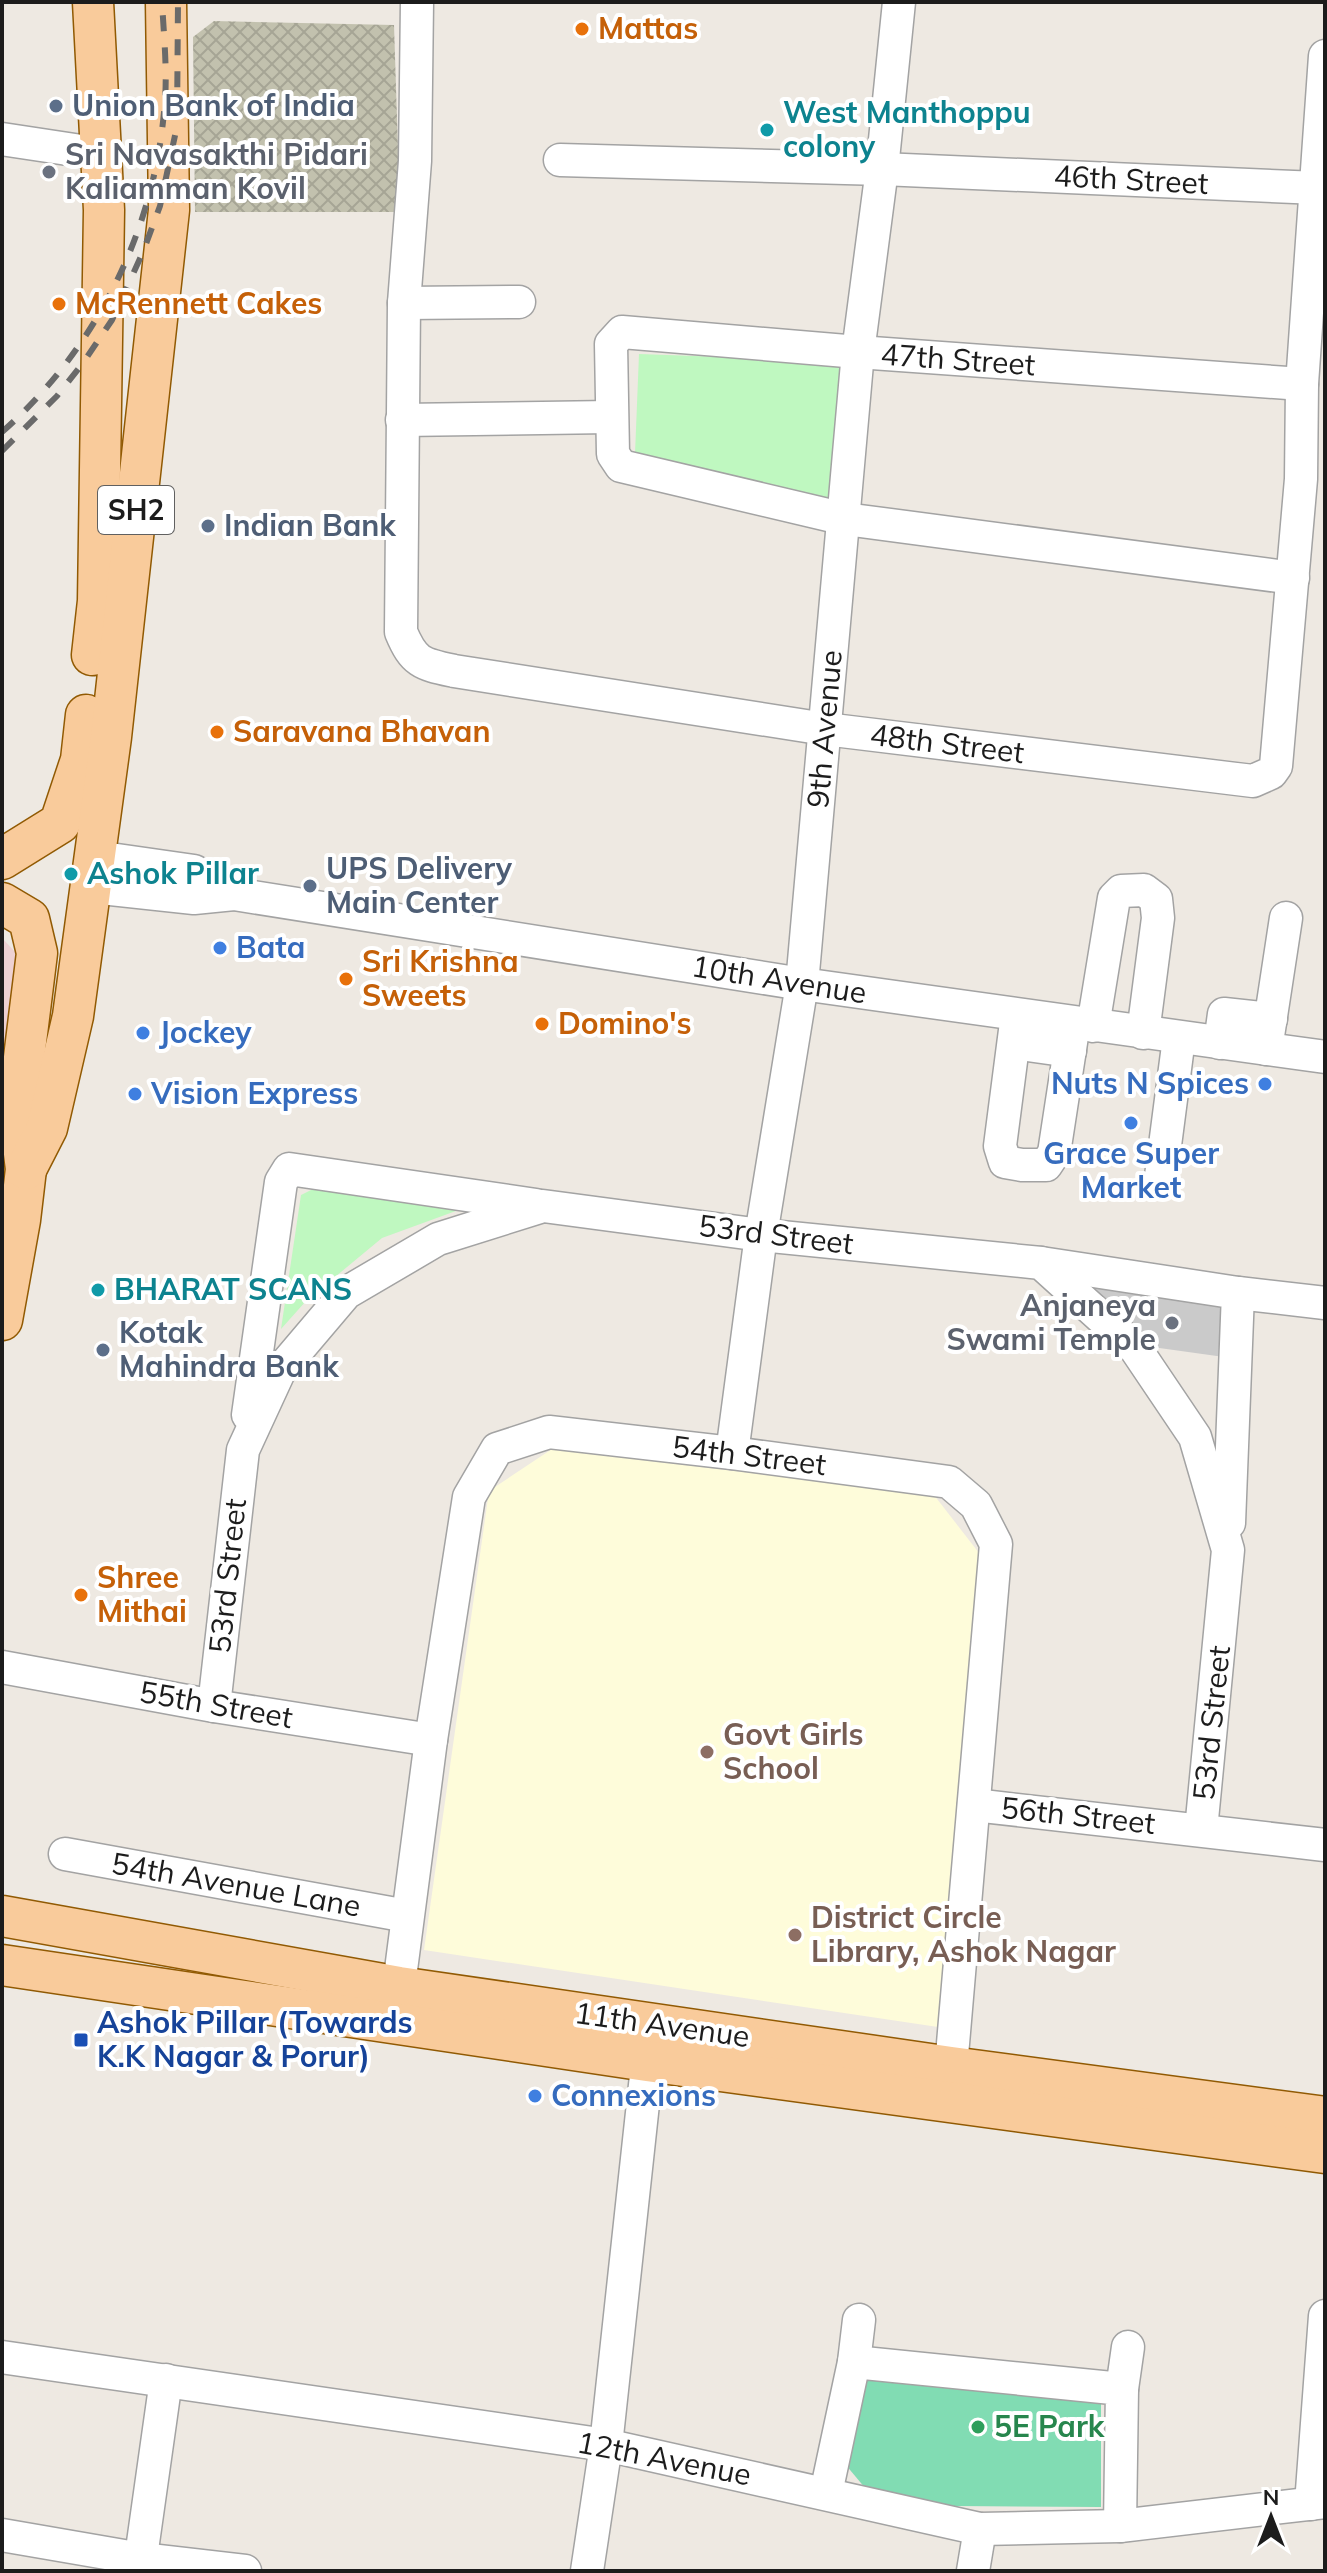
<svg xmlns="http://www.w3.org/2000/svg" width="1327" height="2573" font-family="Mulish,sans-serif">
<defs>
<pattern id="construction-cross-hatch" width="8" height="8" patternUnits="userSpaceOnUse" patternTransform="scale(2)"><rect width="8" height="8" fill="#c2c1ae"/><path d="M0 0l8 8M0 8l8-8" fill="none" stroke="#a6a595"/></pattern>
</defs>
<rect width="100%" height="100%" fill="#eee9e2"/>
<polygon fill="#eed1d2" points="2,938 16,953 22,981 2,1119"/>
<polygon fill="#fefcda" points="552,1449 934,1495 979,1553 938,2027 424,1950 489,1491"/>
<polygon fill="#cacaca" points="1080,1276 1226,1300 1224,1357 1145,1346"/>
<polygon fill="url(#construction-cross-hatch)" points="214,21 394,25 400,212 195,212 193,37"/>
<g fill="#bff8c0">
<polygon points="639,354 859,362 842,509 634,479"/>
<polygon points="319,1186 475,1204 382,1238 306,1301 281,1329 301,1195"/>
</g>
<polygon fill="#81dcb3" points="870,2365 1101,2389 1101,2507 954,2506 871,2495 845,2464"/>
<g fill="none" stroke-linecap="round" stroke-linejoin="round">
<g stroke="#a3a3a3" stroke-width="35">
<g id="minor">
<path d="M 417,2 L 415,161 L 404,303 L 401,632 C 414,663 422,664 454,671 L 825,729 L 1253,781 L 1271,773 L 1276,766 L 1301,479 L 1302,384 L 1325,56"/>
<polyline points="2,139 101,154"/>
<polyline points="560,160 882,169 1318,188"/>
<polyline points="404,303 519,302"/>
<polyline points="402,420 610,417"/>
<polyline points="1293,578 845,519 621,466 613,454 611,344 622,332 858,352 1302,384"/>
<polyline points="96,857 194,871 234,894"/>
<polyline points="92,887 194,898 234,894 802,984 1325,1057"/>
<polyline points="1017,1015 1000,1146 1005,1162 1022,1165 1046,1165 1054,1153 1074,1023"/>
<polyline points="1093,1026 1114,898 1121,891 1144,890 1156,899 1158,918 1143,1033"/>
<polyline points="1014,1043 1070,1051"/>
<polyline points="1220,1043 1224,1014 1271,1019"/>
<polyline points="1266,1049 1286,918"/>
<polyline points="1161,1176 1179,1038"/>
<polyline points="1041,1263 1238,1293 1229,1523"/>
<polyline points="1238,1293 1325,1303"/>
<polyline points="248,1415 281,1182 289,1169 536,1205"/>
<polyline points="732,1453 761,1235 802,984 858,352 882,169 899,2"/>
<polyline points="2,1667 214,1706 431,1740"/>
<polyline points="214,1706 243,1450 279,1372 346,1293 438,1239 543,1206 761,1235 1041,1263 1135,1348 1195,1437 1228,1550 1201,1830"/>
<polyline points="974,1805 1325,1845"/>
<polyline points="65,1854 407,1916"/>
<polyline points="396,2008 431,1740 469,1497 497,1449 549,1432 732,1453 949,1482 976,1505 996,1544 949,2090"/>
<polyline points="2,2357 606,2445 980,2529 1120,2526 1325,2502"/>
<polyline points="854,2362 859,2320"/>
<polyline points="1122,2389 1128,2347"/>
<polyline points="826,2493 854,2362 1122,2389 1120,2526"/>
<polyline points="1311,2504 1325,2316"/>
<polyline points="2,2535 141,2559 245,2571"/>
<polyline points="139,2571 166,2380"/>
<polyline points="587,2571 606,2445 650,2039"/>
<polyline points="973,2571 980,2529"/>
</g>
</g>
<g stroke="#915a03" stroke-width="43">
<g id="major">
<polyline points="92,655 98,601 104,210 93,2"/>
<polyline points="2,859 60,823 81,760 86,715"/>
<polyline points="2,903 29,919 37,953 18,1106 26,1169 20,1220 2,1320"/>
<polyline points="26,1169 47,1128 73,1016 111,737 169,210 166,2"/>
<polyline points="2,1916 399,1987 951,2067 1325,2117"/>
<polyline points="2,1965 647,2061 1325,2153"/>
</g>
</g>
<use href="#minor" stroke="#fff" stroke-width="32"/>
<use href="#major" stroke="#f9cb9b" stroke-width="40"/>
<g stroke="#6a6a6a" stroke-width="6" stroke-dasharray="16 16" stroke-linecap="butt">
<path d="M 2,432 C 94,351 153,235 164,112 C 168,76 164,38 162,2"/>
<polyline points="2,451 57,396 83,363 112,320 143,252 160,206 177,126 178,2"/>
</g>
</g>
<g fill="#e8710a" stroke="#fff" stroke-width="3">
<circle cx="582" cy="29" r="8"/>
<circle cx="59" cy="304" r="8"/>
<circle cx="217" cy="732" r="8"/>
<circle cx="346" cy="979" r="8"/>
<circle cx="542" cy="1024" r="8"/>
<circle cx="81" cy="1595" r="8"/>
</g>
<g fill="#5c6f8a" stroke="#fff" stroke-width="3">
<circle cx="56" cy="106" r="8"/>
<circle cx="208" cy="526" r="8"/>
<circle cx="310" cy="886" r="8"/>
<circle cx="103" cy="1350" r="8"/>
</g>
<g fill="#0f9aa8" stroke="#fff" stroke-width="3">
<circle cx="767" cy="130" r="8"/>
<circle cx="71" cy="874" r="8"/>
<circle cx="98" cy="1290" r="8"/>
</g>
<g fill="#6b7280" stroke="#fff" stroke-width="3">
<circle cx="49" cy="172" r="8"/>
<circle cx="1172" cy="1323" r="8"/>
</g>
<g fill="#3f7fe0" stroke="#fff" stroke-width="3">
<circle cx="220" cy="948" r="8"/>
<circle cx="143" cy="1033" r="8"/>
<circle cx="1265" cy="1084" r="8"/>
<circle cx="135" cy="1094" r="8"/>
<circle cx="1131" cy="1123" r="8"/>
<circle cx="535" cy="2096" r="8"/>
</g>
<g fill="#8d6e63" stroke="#fff" stroke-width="3">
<circle cx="707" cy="1752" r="8"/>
<circle cx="795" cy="1935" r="8"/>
</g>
<rect fill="#1a4fb4" stroke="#fff" stroke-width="3" x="73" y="2032" width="16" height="16" rx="4"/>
<circle fill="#2e9e5b" stroke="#fff" stroke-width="3" cx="978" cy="2427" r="8"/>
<g text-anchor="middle" stroke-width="8" stroke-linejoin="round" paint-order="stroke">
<rect fill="#fff" stroke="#606060" stroke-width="2" x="98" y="486" width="76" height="48" rx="6"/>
<g font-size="28" font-weight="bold" fill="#1c1c1c">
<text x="136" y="520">SH2</text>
</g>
<g font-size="30" font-weight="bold" fill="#c56008" stroke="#fff" text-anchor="start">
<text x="598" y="39">Mattas</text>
<text x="75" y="314">McRennett Cakes</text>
<text x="233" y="742">Saravana Bhavan</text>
<text x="362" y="972">Sri Krishna<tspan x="362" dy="34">Sweets</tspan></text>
<text x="558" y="1034">Domino's</text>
<text x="97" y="1588">Shree<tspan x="97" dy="34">Mithai</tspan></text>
</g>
<g font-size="30" font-weight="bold" fill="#4e5e75" stroke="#fff" text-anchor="start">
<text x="72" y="116">Union Bank of India</text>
<text x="224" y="536">Indian Bank</text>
<text x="326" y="879">UPS Delivery<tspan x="326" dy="34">Main Center</tspan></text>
<text x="119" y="1343">Kotak<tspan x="119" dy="34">Mahindra Bank</tspan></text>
</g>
<g font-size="30" font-weight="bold" fill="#0d838f" stroke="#fff" text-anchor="start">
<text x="783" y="123">West Manthoppu<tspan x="783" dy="34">colony</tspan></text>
<text x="87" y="884">Ashok Pillar</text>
<text x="114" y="1300">BHARAT SCANS</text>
</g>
<g font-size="30" font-weight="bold" fill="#5b616d" stroke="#fff" text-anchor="start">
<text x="65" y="165">Sri Navasakthi Pidari<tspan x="65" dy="34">Kaliamman Kovil</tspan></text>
<text x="1156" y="1316" text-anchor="end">Anjaneya<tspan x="1156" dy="34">Swami Temple</tspan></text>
</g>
<g font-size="30" fill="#1c1c1c" stroke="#fff">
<text transform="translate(1131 180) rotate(3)" y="10">46th Street</text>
<text transform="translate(958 360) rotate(4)" y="10">47th Street</text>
<text transform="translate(825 729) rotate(-85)" y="10">9th Avenue</text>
<text transform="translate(947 744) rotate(7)" y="10">48th Street</text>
<text transform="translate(779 980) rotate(9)" y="10">10th Avenue</text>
<text transform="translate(776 1235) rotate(7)" y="10">53rd Street</text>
<text transform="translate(749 1456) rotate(7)" y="10">54th Street</text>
<text transform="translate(228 1576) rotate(-84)" y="10">53rd Street</text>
<text transform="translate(216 1705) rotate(10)" y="10">55th Street</text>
<text transform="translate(1212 1723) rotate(-84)" y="10">53rd Street</text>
<text transform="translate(1078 1816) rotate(6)" y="10">56th Street</text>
<text transform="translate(236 1885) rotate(10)" y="10">54th Avenue Lane</text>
<text transform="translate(662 2025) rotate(8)" y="10">11th Avenue</text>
<text transform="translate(664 2459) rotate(11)" y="10">12th Avenue</text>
</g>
<g font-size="30" font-weight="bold" fill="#366cbe" stroke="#fff" text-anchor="start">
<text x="236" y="958">Bata</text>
<text x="159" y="1043">Jockey</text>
<text x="1249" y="1094" text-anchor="end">Nuts N Spices</text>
<text x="151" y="1104">Vision Express</text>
<text x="1131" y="1164" text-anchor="middle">Grace Super<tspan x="1131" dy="34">Market</tspan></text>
<text x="551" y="2106">Connexions</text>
</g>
<g font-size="30" font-weight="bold" fill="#785e54" stroke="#fff" text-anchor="start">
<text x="723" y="1745">Govt Girls<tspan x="723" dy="34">School</tspan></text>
<text x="811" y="1928">District Circle<tspan x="811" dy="34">Library, Ashok Nagar</tspan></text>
</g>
<g font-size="30" font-weight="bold" fill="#164399" stroke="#fff" text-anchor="start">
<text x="97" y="2033">Ashok Pillar (Towards<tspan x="97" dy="34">K.K Nagar &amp; Porur)</tspan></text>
</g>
<g font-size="30" font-weight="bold" fill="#27864d" stroke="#fff" text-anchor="start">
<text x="994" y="2437">5E Park</text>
</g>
</g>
<rect width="1327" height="2573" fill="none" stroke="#1c1c1c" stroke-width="8"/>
<g transform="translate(1271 2517)" stroke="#ffffff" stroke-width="6" paint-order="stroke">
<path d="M0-6L14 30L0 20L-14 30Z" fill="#1c1c1c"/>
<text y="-12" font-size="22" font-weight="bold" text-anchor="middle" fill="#1c1c1c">N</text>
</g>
</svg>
